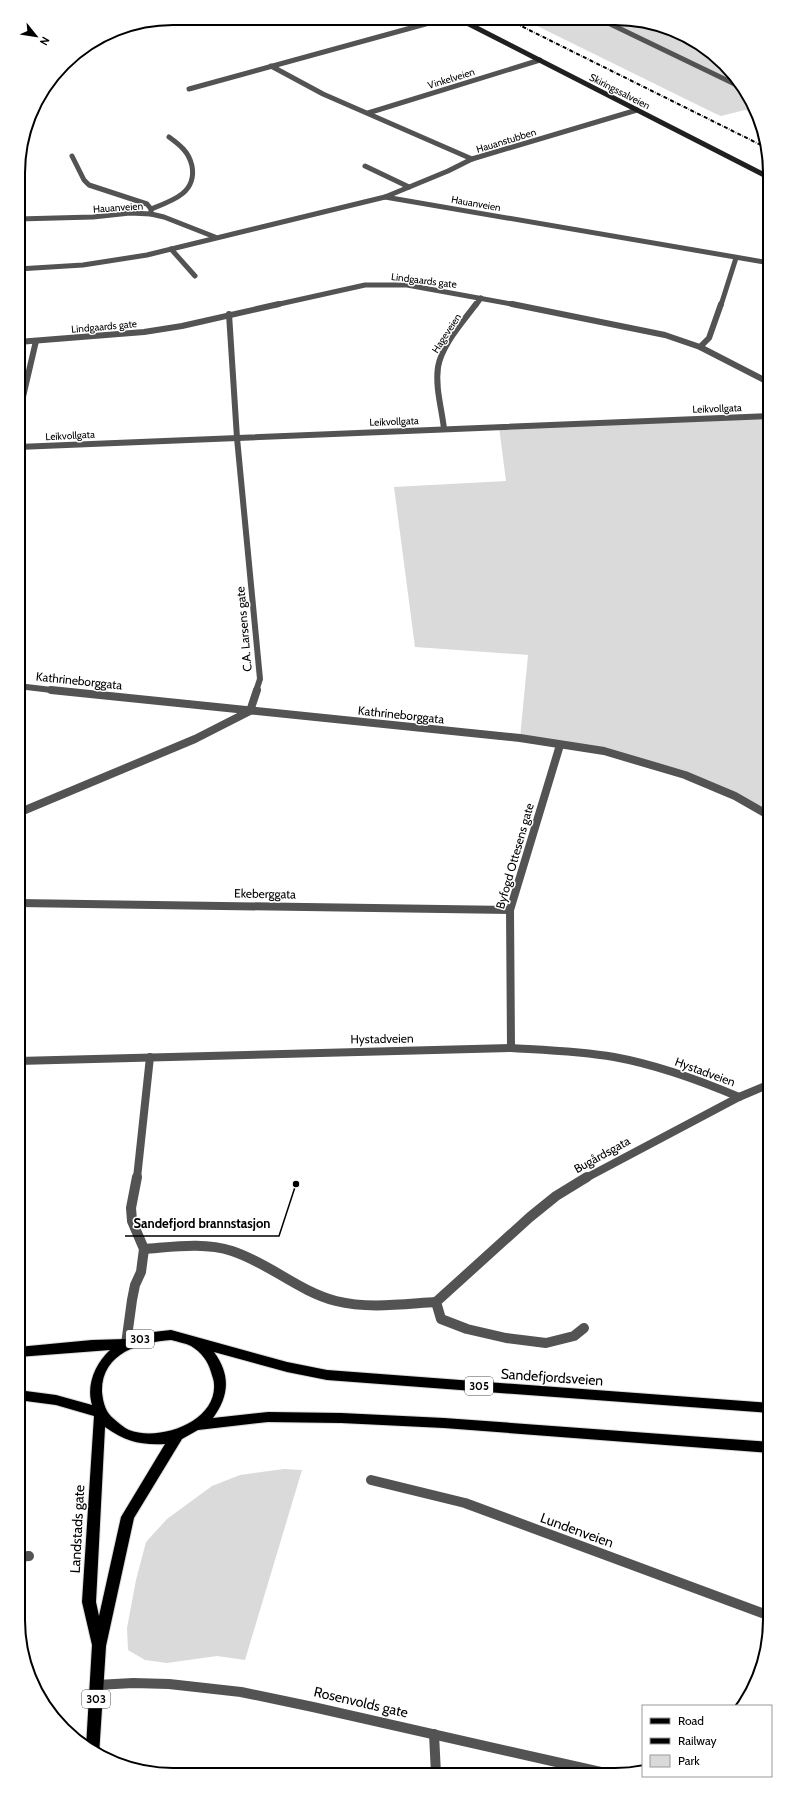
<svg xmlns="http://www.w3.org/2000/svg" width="788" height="1793" font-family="Cabin,sans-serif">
<rect width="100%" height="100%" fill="#fff"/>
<g fill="#dadada">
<polygon points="525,20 645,21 684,34 718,57 749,95 756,113 745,110 721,116 714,113"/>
<polygon points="770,416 770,816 735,796 642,762 520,738 528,655 415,647 394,487 506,481 499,427"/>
<polygon points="284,1469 302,1470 245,1660 217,1656 167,1663 145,1660 128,1650 127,1628 136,1580 146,1542 167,1519 212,1486 240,1475"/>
</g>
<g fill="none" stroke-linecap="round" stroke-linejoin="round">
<g stroke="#dbdbdb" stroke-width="2">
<path id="primary" d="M 171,1330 L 287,1362 L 327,1370 L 770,1403 L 770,1413 L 327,1380 L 287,1372 L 214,1352 C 231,1375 229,1396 213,1418 L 268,1412 L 341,1413 L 444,1418 L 770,1442 L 770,1453 L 444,1428 L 341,1423 L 268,1422 L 198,1430 L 182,1439 L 134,1518 L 106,1646 L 99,1755 L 86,1747 L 92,1645 L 82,1602 L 94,1416 L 56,1405 L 18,1400 L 18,1390 L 56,1395 L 92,1405 C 86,1385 95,1364 110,1350 L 18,1357 L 18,1347 L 92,1340 L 126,1339 L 144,1333 ZM 171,1340 C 178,1342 185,1343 191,1346 C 201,1352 208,1361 211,1372 C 212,1376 214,1380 214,1384 C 217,1422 159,1442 129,1430 C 124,1428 119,1423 114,1419 C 106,1413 103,1403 102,1392 C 101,1353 140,1342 171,1340 ZM 105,1427 C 126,1442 140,1445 165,1444 L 121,1517 L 99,1616 L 96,1602 Z"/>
</g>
<g stroke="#535353" stroke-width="5">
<polyline points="604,21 743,88"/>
<polyline points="312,22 321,19"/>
<polyline points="72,156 84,180 89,185 147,204 151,209 151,214"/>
<polyline points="365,166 409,187"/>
<path d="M 151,209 C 172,201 197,193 192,166 C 189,152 180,145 169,137"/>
<polyline points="171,249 195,276"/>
</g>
<path stroke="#535353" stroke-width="10" d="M 144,1249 C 173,1247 204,1242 232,1251 C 269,1263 298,1291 336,1301 C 368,1309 403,1304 436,1302"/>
<g stroke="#535353" stroke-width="5">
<polyline points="271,66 323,94 472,159"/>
<polyline points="189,89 440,20"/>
<polyline points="368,113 540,60"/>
<polyline points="385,197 448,171 472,159 637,110"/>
<polyline points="18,219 93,217 130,213 151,214 164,217 215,237"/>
<polyline points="18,269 83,265 147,255 385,197 770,263"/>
<polyline points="275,305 365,285 407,285 517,305"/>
<polyline points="476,305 481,298"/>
<polyline points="721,305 736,258"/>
</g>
<g stroke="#535353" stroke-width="6">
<polyline points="512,304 665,335 700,347 770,383"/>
<polyline points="229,314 237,438 260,679 256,691"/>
<polyline points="18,342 144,332 182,326 279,304"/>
<polyline points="700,347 709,338 721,304"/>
<polyline points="18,418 36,341"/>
<path d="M 444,429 C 442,409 435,388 438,367 C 442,344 463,322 476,304"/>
<polyline points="18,447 770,416"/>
<polyline points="18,686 60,691"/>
</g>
<g stroke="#535353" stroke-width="8">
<polyline points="51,690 520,738 604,751 685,775 735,796 770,816"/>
<polyline points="18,813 195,739 250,711 257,690"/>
<polyline points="18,903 510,910"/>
<polyline points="511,1048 510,910 560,745"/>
<path d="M 18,1061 L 511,1048 C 545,1050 580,1051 614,1057 C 658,1065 699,1080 739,1097"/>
<polyline points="137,1178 150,1057"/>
<polyline points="586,1178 739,1097 770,1084"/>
</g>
<g stroke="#535353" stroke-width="10">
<polyline points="584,1328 574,1336 546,1343 506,1338 467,1329 441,1319 436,1302 530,1217 556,1196 587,1177"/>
<polyline points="126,1344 132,1300 135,1285 141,1272 144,1249 132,1221 131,1208 137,1177"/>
<polyline points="371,1480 465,1503 770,1616"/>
<polyline points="18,1557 29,1556"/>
<polyline points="97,1685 133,1683 169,1684 241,1692 313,1707 614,1775"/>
<polyline points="434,1734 436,1774"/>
</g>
<polyline stroke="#202020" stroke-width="5" points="461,20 770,178"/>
<use href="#primary" fill="#000" fill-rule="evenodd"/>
<polyline stroke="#000" stroke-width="2" stroke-dasharray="4 1.5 0.5 1.5" stroke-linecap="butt" points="509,20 767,148"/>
</g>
<g text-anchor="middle" stroke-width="3" stroke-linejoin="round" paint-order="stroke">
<g font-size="10" fill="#000" stroke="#fff">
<text transform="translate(451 78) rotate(-17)" y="4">Vinkelveien</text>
<text transform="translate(620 91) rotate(27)" y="4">Skiringssalveien</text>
<text transform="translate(506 140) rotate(-17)" y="4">Hauanstubben</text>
<text transform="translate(476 203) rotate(10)" y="4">Hauanveien</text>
<text transform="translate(118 207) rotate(-4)" y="4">Hauanveien</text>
<text transform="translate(424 280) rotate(7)" y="4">Lindgaards gate</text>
<text transform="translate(104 326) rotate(-5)" y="4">Lindgaards gate</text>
<text transform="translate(446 333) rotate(-57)" y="4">Hageveien</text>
<text transform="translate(717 408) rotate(-2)" y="4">Leikvollgata</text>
<text transform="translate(394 421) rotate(-2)" y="4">Leikvollgata</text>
<text transform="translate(70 435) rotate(-3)" y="4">Leikvollgata</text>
</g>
<g fill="#fff" stroke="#4c4c4c" stroke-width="1">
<rect x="126" y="1330" width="28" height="18" rx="3"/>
<rect x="465" y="1377" width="28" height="18" rx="3"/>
<rect x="82" y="1690" width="28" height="18" rx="3"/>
</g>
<g font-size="11" font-weight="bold" fill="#000">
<text x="140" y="1343">303</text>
<text x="479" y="1390">305</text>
<text x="96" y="1703">303</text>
</g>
<g font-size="12" fill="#000" stroke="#fff">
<text transform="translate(244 629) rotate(-95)" y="4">C.A. Larsens gate</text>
<text transform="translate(79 681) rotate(6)" y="4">Kathrineborggata</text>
<text transform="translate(401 715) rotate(6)" y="4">Kathrineborggata</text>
<text transform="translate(515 856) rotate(-74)" y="4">Byfogd Ottesens gate</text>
<text transform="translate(265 894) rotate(1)" y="4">Ekeberggata</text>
<text transform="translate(382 1039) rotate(-1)" y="4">Hystadveien</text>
<text transform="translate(705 1072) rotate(20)" y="4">Hystadveien</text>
<text transform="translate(602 1155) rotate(-29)" y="4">Bugårdsgata</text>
</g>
<g font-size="14" fill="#000" stroke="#fff">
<text transform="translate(552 1377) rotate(4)" y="5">Sandefjordsveien</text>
<text transform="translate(77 1529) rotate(-87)" y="5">Landstads gate</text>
<text transform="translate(577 1530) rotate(20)" y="5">Lundenveien</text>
<text transform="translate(361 1702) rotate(13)" y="5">Rosenvolds gate</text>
</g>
</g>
<path d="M0 0H788V1793H0ZM173 25H615A148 148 0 0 1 763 173V1620A148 148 0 0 1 615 1768H173A148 148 0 0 1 25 1620V173A148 148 0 0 1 173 25Z" fill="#fff" fill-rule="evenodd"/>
<path fill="none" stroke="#000" stroke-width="2" d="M173 25H615A148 148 0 0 1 763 173V1620A148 148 0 0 1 615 1768H173A148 148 0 0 1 25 1620V173A148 148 0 0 1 173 25Z"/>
<path fill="none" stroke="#000" stroke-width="1.5" d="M296 1184L279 1236H125"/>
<circle fill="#000" stroke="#fff" stroke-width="1.5" cx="296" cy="1184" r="4"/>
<g font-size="13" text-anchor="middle" font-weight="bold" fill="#000" stroke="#fff" stroke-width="3" stroke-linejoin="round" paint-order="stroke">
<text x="202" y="1228">Sandefjord brannstasjon</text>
</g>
<rect x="642" y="1705" width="130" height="72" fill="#ffffff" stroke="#999999"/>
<rect x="650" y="1718" width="20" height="6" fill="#000000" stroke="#999999"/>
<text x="678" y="1725" font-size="12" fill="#000000">Road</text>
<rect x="650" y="1738" width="20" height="6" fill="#000000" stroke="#999999"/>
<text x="678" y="1745" font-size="12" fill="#000000">Railway</text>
<rect x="650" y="1755" width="20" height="12" fill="#dadada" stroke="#999999"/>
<text x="678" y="1765" font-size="12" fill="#000000">Park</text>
<g transform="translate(36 36) rotate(120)" stroke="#ffffff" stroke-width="3" paint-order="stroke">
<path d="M0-3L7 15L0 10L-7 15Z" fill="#000000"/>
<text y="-6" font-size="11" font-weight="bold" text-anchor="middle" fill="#000000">N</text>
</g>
</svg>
